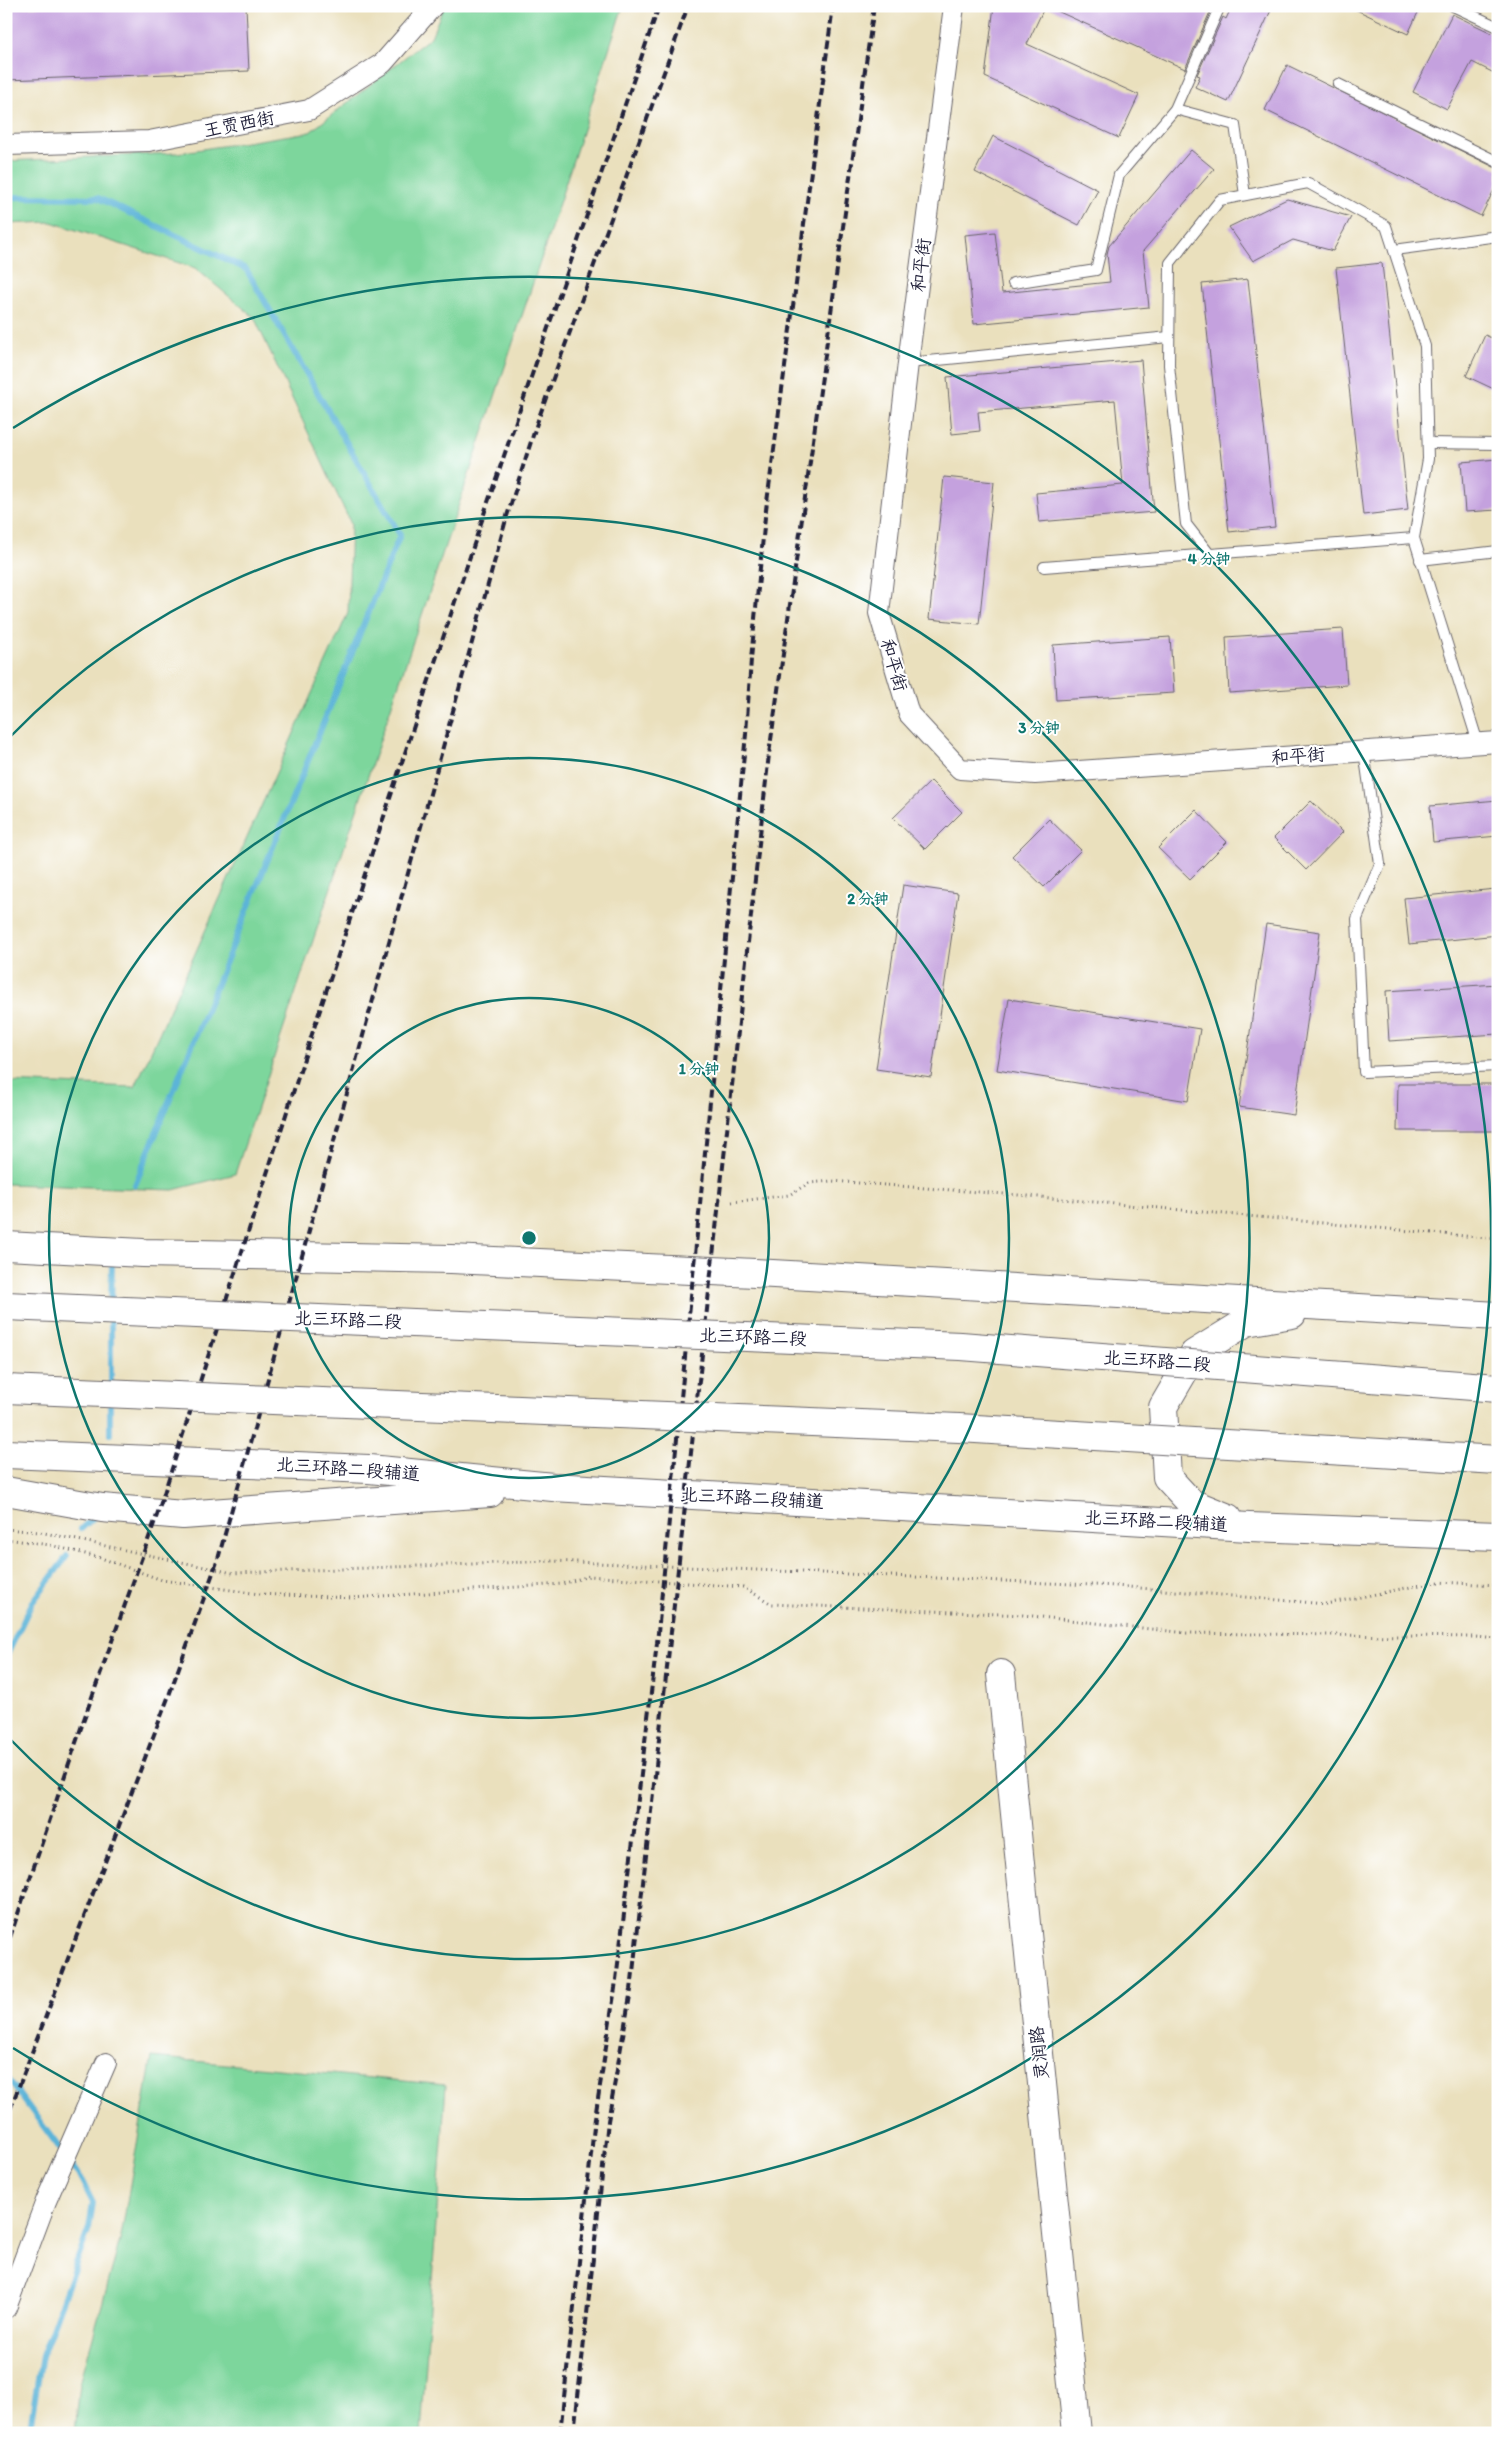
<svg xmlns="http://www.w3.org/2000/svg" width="1504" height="2439" font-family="Itim,'LXGW WenKai TC',sans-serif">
<rect width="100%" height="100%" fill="#fff"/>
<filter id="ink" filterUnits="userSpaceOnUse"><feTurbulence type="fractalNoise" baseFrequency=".02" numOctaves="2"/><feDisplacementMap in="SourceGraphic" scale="10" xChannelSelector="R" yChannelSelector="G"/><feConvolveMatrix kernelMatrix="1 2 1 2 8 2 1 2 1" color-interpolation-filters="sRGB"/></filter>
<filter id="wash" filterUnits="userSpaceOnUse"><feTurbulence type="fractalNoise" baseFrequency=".0096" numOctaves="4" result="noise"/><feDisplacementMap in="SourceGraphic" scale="20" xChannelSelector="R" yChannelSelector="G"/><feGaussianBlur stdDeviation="1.12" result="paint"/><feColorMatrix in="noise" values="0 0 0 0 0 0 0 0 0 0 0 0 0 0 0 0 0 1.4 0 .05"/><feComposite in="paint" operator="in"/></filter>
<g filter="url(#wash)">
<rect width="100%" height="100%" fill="#eae0bd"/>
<g fill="#7dd69c" stroke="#507c6c">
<polygon points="444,6 623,6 541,259 235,1174 173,1190 6,1184 6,1082 135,1087 348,613 351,524 254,317 195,268 51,222 6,224 6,161 177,153 310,132 431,37"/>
<polygon points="152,2057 446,2085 421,2433 75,2433 80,2383 121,2237"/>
</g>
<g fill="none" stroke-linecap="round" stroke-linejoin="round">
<g stroke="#5bb4d8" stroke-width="6">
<polyline points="6,197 98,198 246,269 400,535 135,1185"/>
<polyline points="111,1305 112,1265"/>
<polyline points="111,1388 111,1318"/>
<polyline points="110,1434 110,1400"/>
<polyline points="81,1529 93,1518"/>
<polyline points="6,1657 32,1603 67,1556"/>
<polyline points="6,2076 78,2173 93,2203 89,2228 42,2356 29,2433"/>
</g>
</g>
<g id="blocks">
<g fill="#c4a1de">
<polygon points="47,6 246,6 249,71 6,80 6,8"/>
<polygon points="994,6 1045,6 1027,44 1139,95 1119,138 985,77"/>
<polygon points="1046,6 1198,6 1210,12 1185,69"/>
<polygon points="1232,6 1273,6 1228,102 1195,87 1200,76 1197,75 1223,17 1226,19"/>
<polygon points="1348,6 1421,6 1408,34"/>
<polygon points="1452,14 1498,36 1498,75 1472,62 1447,109 1413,92"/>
<polygon points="1287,65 1498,169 1498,182 1481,216 1265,110"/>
<polygon points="993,136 1098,190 1079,225 975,172"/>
<polygon points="1191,150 1214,169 1143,251 1149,307 974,324 965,235 995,232 1002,293 1110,282 1107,254 1109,246"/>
<polygon points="1287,199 1351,217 1333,251 1293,240 1253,261 1229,227"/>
<polygon points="1382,263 1408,510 1363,515 1336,268"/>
<polygon points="1248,279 1275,527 1229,532 1202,284"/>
<polygon points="1485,335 1498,341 1498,391 1466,376"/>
<polygon points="1141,360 1154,512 1039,522 1036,493 1123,485 1115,400 978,412 980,431 952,434 947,377"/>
<polygon points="1498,459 1498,510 1465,512 1461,462"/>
<polygon points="944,477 994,482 979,624 929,619"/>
<polygon points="1343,629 1347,685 1229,693 1226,637"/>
<polygon points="1170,637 1174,693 1056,700 1053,645"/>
<polygon points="931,781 962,812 925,849 893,818"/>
<polygon points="1498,800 1498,836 1433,842 1430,806"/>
<polygon points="1311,801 1343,832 1306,870 1274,838"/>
<polygon points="1196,810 1227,842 1190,879 1158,848"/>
<polygon points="1049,819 1081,850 1044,887 1012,856"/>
<polygon points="903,885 958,893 931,1077 876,1069"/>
<polygon points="1496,889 1498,935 1409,944 1404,898"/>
<polygon points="1266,924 1320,932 1294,1115 1239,1107"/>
<polygon points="1498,984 1498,1034 1389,1041 1386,991"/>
<polygon points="1009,999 1200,1029 1188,1101 997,1070"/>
<polygon points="1398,1084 1498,1084 1498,1131 1397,1131"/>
</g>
</g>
</g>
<g filter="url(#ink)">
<use href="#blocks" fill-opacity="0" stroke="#686468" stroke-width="1"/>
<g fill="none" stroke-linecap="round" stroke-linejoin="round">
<g stroke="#686468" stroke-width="12">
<g id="lane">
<polyline points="1453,6 1498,27"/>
<polyline points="1338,84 1498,162"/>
<polyline points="1175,109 1235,125 1245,195"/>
<polyline points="1394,250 1498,236"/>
<polyline points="1013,283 1096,270 1119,175 1175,109 1220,6"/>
<polyline points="908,363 1169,337"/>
<polyline points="1428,443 1498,444"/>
<polyline points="1211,556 1186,524 1169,365 1170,263 1220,200 1308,183 1386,226 1425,346 1428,459 1414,538 1478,743"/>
<polyline points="1420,560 1498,551"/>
<polyline points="1044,567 1414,538"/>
<polyline points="1364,751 1380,864 1357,919 1364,1072 1498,1066"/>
</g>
</g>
<g stroke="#686468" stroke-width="22">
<g id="street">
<polyline points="954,6 908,363 879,613 909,714 960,769 1035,774 1498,742"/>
<polyline points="6,145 149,141 309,110 383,63 433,6"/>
<polyline points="6,2308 46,2201 106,2063"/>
</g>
</g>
<g stroke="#686468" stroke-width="30">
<g id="secondary">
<polyline points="6,1246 143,1253 451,1259 755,1273 1498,1316"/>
<polyline points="6,1454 369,1469 553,1487 1249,1527 1498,1536"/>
<polyline points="6,1491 102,1508 183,1515 490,1493"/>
<polyline points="1228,1518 1191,1503 1167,1477 1163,1407 1194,1354 1246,1322 1292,1314"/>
<polyline points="1001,1674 1077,2433"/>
</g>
</g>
<g stroke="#686468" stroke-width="3" stroke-dasharray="1 4" stroke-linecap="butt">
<polyline points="732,1202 789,1195 809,1183 832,1181 1018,1195 1498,1239"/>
<polyline points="6,1529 40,1532 233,1573 553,1561 1116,1586 1326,1604 1436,1582 1498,1585"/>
<polyline points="6,1539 50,1545 101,1558 162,1580 259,1594 352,1598 562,1584 589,1576 743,1587 772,1604 1023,1615 1187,1633 1475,1637 1498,1639"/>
</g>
<use href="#lane" stroke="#fff" stroke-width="10"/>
<use href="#street" stroke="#fff" stroke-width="20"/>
<use href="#secondary" stroke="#fff" stroke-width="28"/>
<g stroke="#22223b" stroke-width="4" stroke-dasharray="8 4" stroke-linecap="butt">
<polyline points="6,1949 82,1725 157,1515 311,1037 486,508 659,6"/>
<polyline points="6,2120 168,1698 218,1559 507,516 538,420 688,6"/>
<polyline points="560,2433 595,2118 615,1988 657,1643 746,734 751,659 765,517 833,6"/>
<polyline points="574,2433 608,2121 631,1990 769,754 874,6"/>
</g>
<g stroke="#686468" stroke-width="30" stroke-linecap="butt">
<g id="highway-bridge">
<polyline points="6,1306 961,1346 1498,1388"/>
<polyline points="6,1389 959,1428 1498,1460"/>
</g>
</g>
<use href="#highway-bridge" stroke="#fff" stroke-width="28"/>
</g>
</g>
<g fill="none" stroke="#0f766e" stroke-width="2.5">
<circle cx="529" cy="1238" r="240"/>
<circle cx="529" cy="1238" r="480"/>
<path d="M10 737A721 721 0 1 1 10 1739"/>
<path d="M13 428A961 961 0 1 1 13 2048"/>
</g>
<g text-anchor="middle" stroke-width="4" stroke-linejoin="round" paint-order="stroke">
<g font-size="18" fill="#22223b" stroke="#fff">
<text transform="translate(239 124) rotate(-11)" y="6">王贾西街</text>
<text transform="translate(921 265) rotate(-83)" y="6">和平街</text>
<text transform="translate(894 665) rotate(74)" y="6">和平街</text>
<text transform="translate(1298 756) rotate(-4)" y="6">和平街</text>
<text transform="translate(348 1320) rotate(2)" y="6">北三环路二段</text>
<text transform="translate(753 1337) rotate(2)" y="6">北三环路二段</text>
<text transform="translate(1157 1361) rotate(4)" y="6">北三环路二段</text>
<text transform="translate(348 1469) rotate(4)" y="6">北三环路二段辅道</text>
<text transform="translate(752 1498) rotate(3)" y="6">北三环路二段辅道</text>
<text transform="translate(1156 1521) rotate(3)" y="6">北三环路二段辅道</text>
<text transform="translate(1039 2053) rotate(-96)" y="6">灵润路</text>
</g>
</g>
<circle cx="529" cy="1238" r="8" fill="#0f766e" stroke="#fff" stroke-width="2.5"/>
<g font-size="15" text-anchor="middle" font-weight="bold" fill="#0f766e" stroke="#fff" stroke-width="4" stroke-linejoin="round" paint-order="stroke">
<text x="1209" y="564">4 分钟</text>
<text x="1039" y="733">3 分钟</text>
<text x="868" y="904">2 分钟</text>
<text x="699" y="1074">1 分钟</text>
</g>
<rect width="1504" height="2439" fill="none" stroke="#fff" stroke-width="25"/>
</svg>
